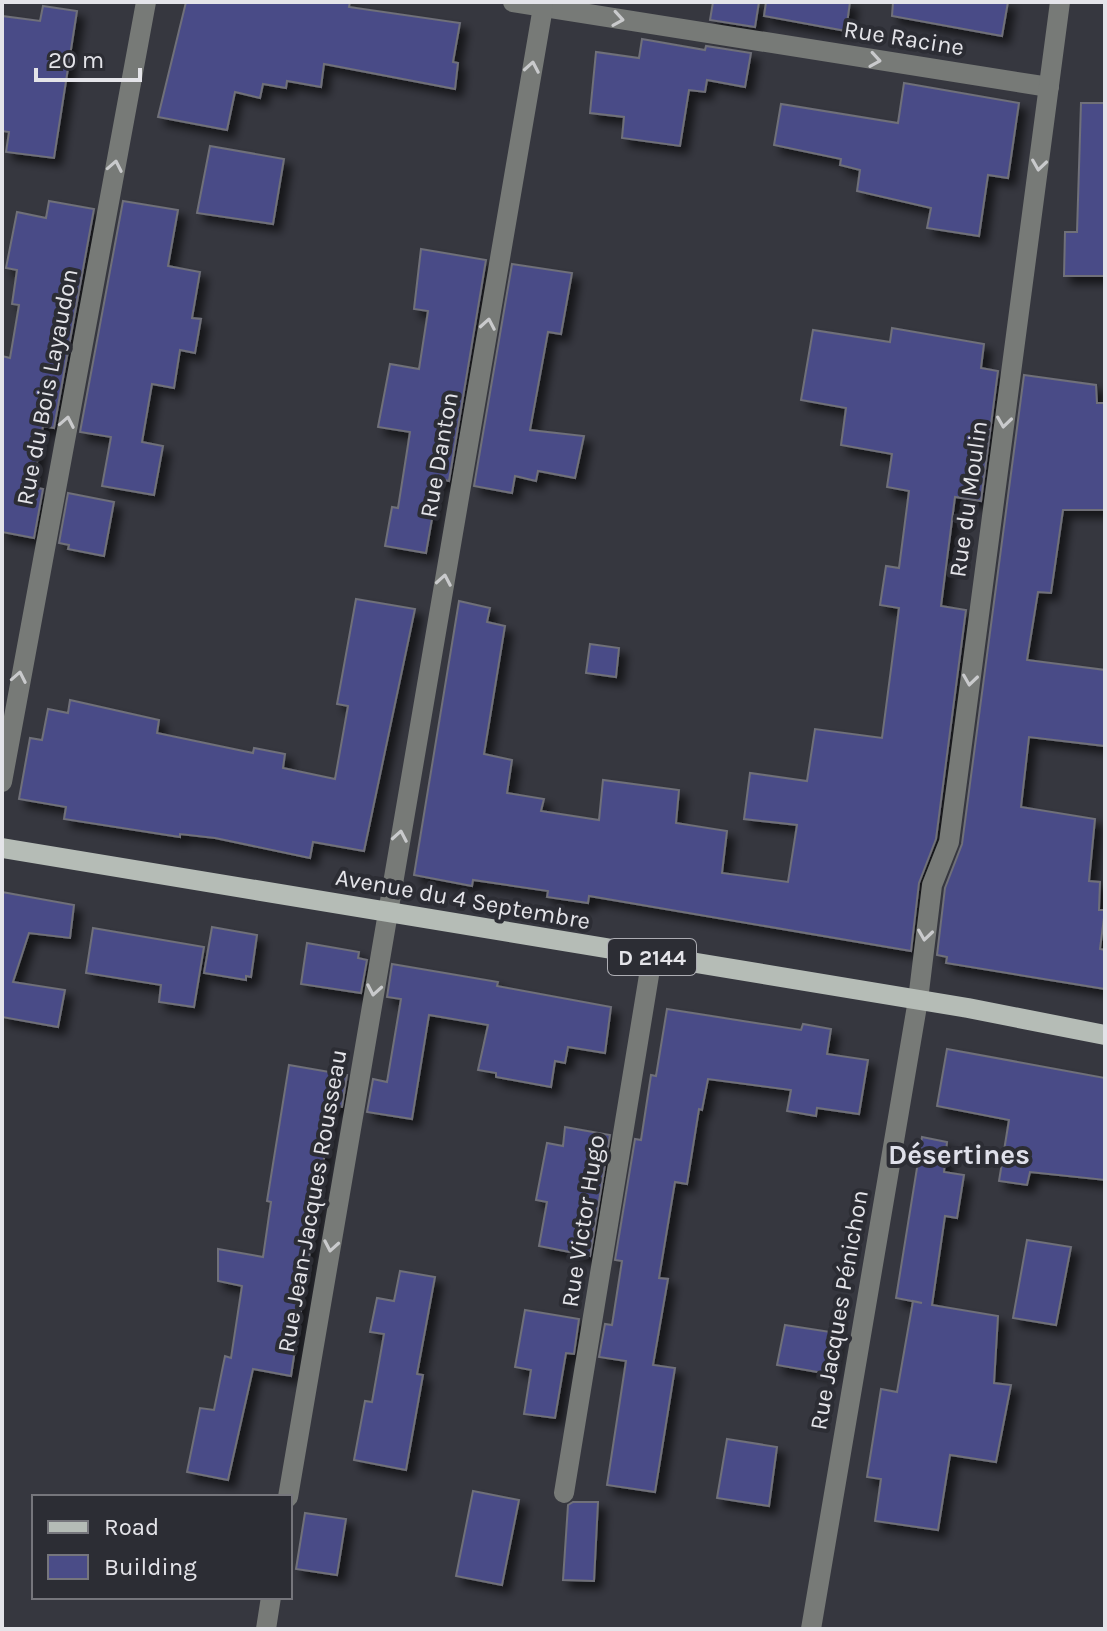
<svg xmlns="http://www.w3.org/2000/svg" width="1107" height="1631" font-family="Karla,sans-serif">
<defs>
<filter id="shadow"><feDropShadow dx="7" dy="7" stdDeviation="4" flood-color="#0009"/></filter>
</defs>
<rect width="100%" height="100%" fill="#36373f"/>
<g fill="#4a4c87" stroke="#6f7079" stroke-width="2" filter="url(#shadow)">
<polygon points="186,2 350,2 349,7 460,23 453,62 458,63 455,89 324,64 321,87 287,81 286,88 263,84 260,98 235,92 227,130 158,117"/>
<polygon points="713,2 759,2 755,27 710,20"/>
<polygon points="766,2 850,2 846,31 764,16"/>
<polygon points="893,2 1008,2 1002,36 892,16"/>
<polygon points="43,6 77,11 54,158 6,152 9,132 2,131 2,16 40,21"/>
<polygon points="642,39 705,50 706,46 751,53 745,87 707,80 705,92 689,90 680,146 622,138 624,117 590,113 596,52 639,58"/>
<polygon points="904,83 1019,103 1008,178 988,175 979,236 927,228 931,208 857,191 860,170 840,165 841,159 774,145 781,104 898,123"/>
<polygon points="1081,103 1105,103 1105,276 1064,276 1065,232 1077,232"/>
<polygon points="210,146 284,159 273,224 197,213"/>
<polygon points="49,201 94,209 54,428 43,426 33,487 43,489 34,538 2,532 2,356 10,358 19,305 12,304 17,270 6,268 17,212 46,218"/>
<polygon points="123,201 178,210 168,266 200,272 192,318 201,319 195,353 180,350 174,388 152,384 142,442 163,446 154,495 102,486 111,437 80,432"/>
<polygon points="421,249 486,260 449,481 439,479 426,553 385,546 392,507 398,508 410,432 378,427 390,364 419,369 428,311 414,309"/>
<polygon points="512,264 572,273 561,334 548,332 530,430 584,436 575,478 538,471 536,481 515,476 512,493 474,486"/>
<polygon points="892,328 984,344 981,368 998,371 981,501 955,497 941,606 966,610 936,839 919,883 911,951 589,896 588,903 547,897 548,891 473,880 472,886 414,875 459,601 490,608 487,622 505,626 484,754 512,760 507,793 544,799 541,811 599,820 603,780 679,790 676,823 727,831 722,873 788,882 797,825 744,819 750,773 807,781 815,729 882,738 899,608 880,605 886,566 899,568 909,491 887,487 892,454 841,445 846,408 801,400 813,330 890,342"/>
<polygon points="1024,375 1096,385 1097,403 1105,403 1105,510 1063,510 1051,593 1038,592 1027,660 1105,670 1105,746 1029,737 1021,807 1095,819 1089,881 1100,882 1099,910 1105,910 1100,949 1105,950 1105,989 946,963 947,957 937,955 945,888 962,844"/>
<polygon points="68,493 114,502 104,556 68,549 69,545 59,543"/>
<polygon points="356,599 415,609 364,851 313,842 310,858 215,838 180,834 180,837 64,819 66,807 19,799 30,738 42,740 48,709 68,713 70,700 159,720 157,733 253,753 254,748 285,754 283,768 335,779 348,706 337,704"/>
<polygon points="590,644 619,648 616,677 586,673"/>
<polygon points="2,892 74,905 70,938 29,933 13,982 65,990 58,1027 2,1017"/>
<polygon points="212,927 257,935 251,977 246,976 246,980 204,973"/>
<polygon points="93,928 204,947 194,1007 159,1002 161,985 86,973"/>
<polygon points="307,943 359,952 358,958 367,960 361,993 301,984"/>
<polygon points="392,964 498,982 497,986 611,1007 605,1053 568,1047 565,1063 555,1061 551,1087 496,1077 496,1073 478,1070 488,1025 429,1015 412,1119 367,1112 373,1079 387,1082 401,999 387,997"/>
<polygon points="667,1009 801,1030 803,1024 831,1029 827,1054 868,1060 859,1114 817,1108 816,1116 787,1111 791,1090 708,1079 702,1110 699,1109 687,1184 675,1182 659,1278 668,1279 653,1365 675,1368 655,1492 607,1485 626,1361 599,1357 605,1324 612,1325 622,1261 615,1260 635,1139 641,1140 651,1075 656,1076"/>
<polygon points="947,1049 1105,1078 1105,1180 1030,1172 1027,1185 999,1181 1009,1120 937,1106"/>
<polygon points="289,1065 347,1075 342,1107 332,1106 291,1376 253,1369 228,1480 187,1472 200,1408 214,1410 225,1356 231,1358 242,1286 218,1281 218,1249 263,1257 271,1202 267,1201"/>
<polygon points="565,1127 610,1135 590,1256 539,1246 547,1202 536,1200 547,1143 563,1146"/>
<polygon points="922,1137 947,1142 944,1172 964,1175 957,1218 945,1216 932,1305 998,1316 994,1383 1011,1385 996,1462 950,1455 938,1530 875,1521 881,1479 867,1477 881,1389 897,1392 913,1301 922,1303 896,1298"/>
<polygon points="1027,1240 1071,1247 1056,1325 1013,1318"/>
<polygon points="400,1271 435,1277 417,1374 423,1375 406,1470 354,1460 365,1401 372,1402 384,1334 370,1332 377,1298 394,1301"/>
<polygon points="525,1310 579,1319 574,1354 566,1353 555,1418 524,1414 531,1370 515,1367"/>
<polygon points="785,1325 837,1333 829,1374 777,1365"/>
<polygon points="727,1439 777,1447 769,1506 717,1498"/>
<polygon points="473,1491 519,1500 502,1585 456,1576"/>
<polygon points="573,1502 598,1502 594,1581 563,1580 568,1505"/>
<polygon points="305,1513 346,1519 337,1575 296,1569"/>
</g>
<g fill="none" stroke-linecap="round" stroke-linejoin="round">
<g stroke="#777a77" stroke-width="20">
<polyline points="513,2 1049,87"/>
<polyline points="2,782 146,2"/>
<polyline points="564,1493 652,957"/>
<polyline points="288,1497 543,7"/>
<polyline points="266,1629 271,1597"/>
<polyline points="811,1629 918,1000 932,885 949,842 1060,2"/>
</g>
<polyline stroke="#b5bcb6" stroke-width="20" points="2,848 968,1008 1105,1035"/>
</g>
<defs><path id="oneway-chevron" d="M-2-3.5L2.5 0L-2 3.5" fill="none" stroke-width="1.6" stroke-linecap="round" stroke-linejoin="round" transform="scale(2)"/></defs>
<g stroke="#c9cacc">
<use href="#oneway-chevron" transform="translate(618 19) rotate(9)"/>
<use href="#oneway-chevron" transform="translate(875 60) rotate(9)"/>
<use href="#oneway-chevron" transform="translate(532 67) rotate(-80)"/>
<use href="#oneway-chevron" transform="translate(1039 165) rotate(98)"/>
<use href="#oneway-chevron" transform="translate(115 166) rotate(-79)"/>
<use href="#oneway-chevron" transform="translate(488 324) rotate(-80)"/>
<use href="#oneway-chevron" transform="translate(67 422) rotate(-79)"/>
<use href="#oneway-chevron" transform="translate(1004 422) rotate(98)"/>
<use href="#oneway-chevron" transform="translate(444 580) rotate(-80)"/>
<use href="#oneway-chevron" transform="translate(19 677) rotate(-79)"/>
<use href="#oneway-chevron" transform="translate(970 680) rotate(98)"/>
<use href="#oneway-chevron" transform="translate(400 836) rotate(-80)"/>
<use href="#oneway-chevron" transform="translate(925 935) rotate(98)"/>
<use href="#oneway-chevron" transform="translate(374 990) rotate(100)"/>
<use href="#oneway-chevron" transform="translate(331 1246) rotate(100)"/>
</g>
<g text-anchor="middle" stroke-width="8" stroke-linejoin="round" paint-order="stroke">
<rect fill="#2c2d34" stroke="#adadb3" stroke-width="2" x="608" y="939" width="88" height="36" rx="6"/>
<g font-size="22" font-weight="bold" fill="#e4e4e9">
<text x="652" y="965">D 2144</text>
</g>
<g font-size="24" fill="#e4e4e9" stroke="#2c2d34">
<text transform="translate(904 38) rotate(9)" y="8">Rue Racine</text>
<text transform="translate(47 387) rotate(-79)" y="8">Rue du Bois Layaudon</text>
<text transform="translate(439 455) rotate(-80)" y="8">Rue Danton</text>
<text transform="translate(968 499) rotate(-82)" y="8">Rue du Moulin</text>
<text transform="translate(463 899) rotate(10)" y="8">Avenue du 4 Septembre</text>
<text transform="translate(312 1201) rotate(-80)" y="8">Rue Jean-Jacques Rousseau</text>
<text transform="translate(583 1221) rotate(-81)" y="8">Rue Victor Hugo</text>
<text transform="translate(839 1310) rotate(-80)" y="8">Rue Jacques Pénichon</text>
</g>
<g font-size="28" font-weight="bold" fill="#dfe0ea" stroke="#2c2d34">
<text x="959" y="1164">Désertines</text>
</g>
</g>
<rect width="1107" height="1631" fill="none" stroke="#e4e4e9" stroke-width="8"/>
<rect x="32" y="1495" width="260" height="104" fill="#2c2d34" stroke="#76767c" stroke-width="2"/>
<rect x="48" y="1521" width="40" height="12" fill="#b5bcb6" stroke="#76767c" stroke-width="2"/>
<text x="104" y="1535" font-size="24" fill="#e4e4e9">Road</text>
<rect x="48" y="1555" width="40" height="24" fill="#4a4c87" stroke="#76767c" stroke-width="2"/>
<text x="104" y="1575" font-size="24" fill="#e4e4e9">Building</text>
<path d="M36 68v12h104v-12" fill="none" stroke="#e4e4e9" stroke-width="4"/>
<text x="48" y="68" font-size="24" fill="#e4e4e9" stroke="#2c2d34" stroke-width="6" paint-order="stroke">20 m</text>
</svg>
